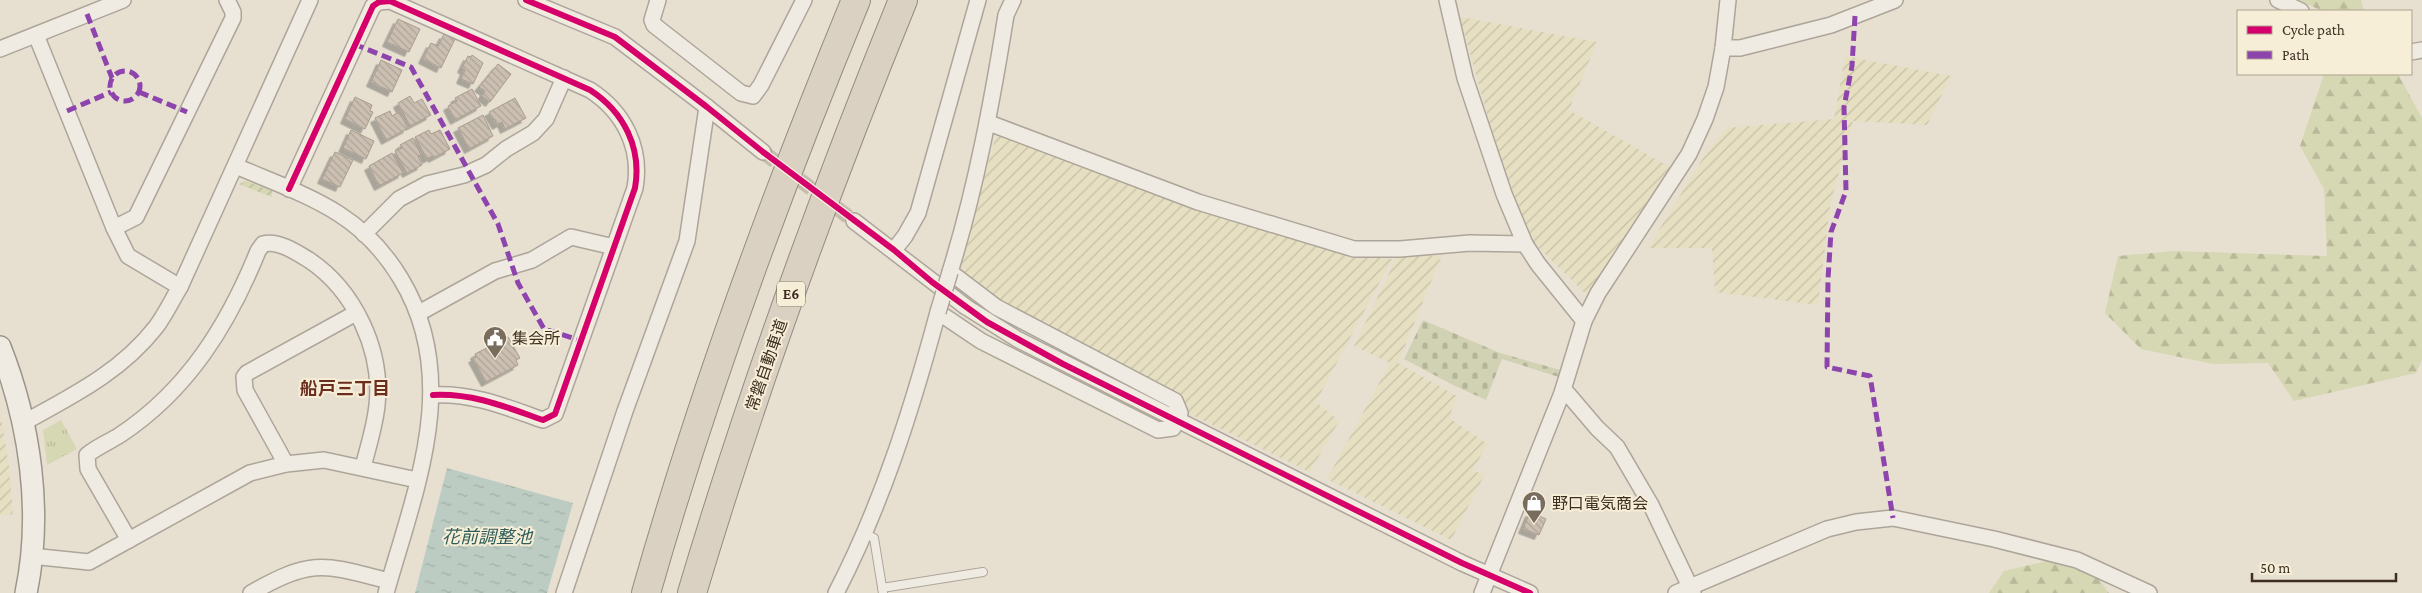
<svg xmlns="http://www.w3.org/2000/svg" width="2422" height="593" font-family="'Crimson Pro','Noto Sans JP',serif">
<defs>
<pattern id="farmland-furrows" width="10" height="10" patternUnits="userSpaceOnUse" patternTransform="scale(1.25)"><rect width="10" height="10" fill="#e6dfc2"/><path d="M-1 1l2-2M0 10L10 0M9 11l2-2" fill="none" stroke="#c6c0a6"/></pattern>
<pattern id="forest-firs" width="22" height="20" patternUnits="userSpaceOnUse" patternTransform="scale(1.25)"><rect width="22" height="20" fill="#d6d7b3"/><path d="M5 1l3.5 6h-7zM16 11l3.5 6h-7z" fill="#b9b99a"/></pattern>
<pattern id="cemetery-stones" width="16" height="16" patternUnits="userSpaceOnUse" patternTransform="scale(1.25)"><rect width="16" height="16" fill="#d1d1b3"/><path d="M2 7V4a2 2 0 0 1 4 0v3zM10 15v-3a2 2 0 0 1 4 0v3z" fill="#b4b49a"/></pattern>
<pattern id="park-tufts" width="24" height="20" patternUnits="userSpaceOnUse" patternTransform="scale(1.25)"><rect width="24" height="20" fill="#d6d7b3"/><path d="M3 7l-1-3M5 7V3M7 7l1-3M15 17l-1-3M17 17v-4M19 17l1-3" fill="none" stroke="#b9b99a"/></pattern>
<pattern id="garden-furrows" width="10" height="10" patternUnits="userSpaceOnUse" patternTransform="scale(1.25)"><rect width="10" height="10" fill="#d6d7b3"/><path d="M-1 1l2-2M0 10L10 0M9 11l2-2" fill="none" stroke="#b9b99a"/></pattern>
<pattern id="water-ripples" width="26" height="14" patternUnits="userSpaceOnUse" patternTransform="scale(1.25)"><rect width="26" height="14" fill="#bcccc2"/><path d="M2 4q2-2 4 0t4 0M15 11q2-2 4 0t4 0" fill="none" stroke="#a2b0a6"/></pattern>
<pattern id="building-back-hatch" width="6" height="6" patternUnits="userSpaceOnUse" patternTransform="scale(1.25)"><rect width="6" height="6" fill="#cbbfb2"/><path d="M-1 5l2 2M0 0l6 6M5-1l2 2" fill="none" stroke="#afa499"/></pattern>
<filter id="shadow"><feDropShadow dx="-4.5" dy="4.5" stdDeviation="0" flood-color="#0004"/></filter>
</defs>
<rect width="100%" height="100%" fill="#e7e0d1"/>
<g fill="url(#farmland-furrows)">
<polygon points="1460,17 1597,42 1569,110 1675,170 1586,294 1534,243 1501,164"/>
<polygon points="1845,56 1951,76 1927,125 1853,121 1830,205 1818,305 1715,292 1712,248 1648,248 1706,153 1727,128 1834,119"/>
<polygon points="997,131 1351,254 1392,259 1316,402 1339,421 1310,472 1184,411 1016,312 958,272"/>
<polygon points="1442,255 1398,363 1457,396 1449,418 1488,444 1472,471 1485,474 1451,540 1327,479 1390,363 1354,346 1397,257"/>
<polygon points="0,412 9,466 13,514 0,516"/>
</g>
<g fill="url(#forest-firs)">
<polygon points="2299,0 2361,0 2364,11 2322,11"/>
<polygon points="2324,74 2398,74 2422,118 2422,360 2416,373 2294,401 2268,363 2213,364 2141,349 2105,313 2118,256 2173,251 2327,256 2324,189 2300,146"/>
<polygon points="2051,560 2092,570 2109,593 1989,593 2004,571"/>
</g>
<polygon fill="url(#cemetery-stones)" points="1423,320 1500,353 1564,371 1562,378 1502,359 1486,400 1453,385 1404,359"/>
<polygon fill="url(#park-tufts)" points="61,420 77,449 47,465 43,430"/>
<polygon fill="url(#garden-furrows)" points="246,181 272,191 272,197 239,184"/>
<polygon fill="url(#water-ripples)" points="447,468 573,503 547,593 415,593"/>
<g fill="url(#building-back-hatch)" stroke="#a89c90" filter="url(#shadow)">
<polygon points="398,19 420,29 409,52 387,42"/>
<polygon points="444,34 455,39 441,68 423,59 431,43 438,46"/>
<polygon points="472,55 483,63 473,84 461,79 465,70 462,68 468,56 471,57"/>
<polygon points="381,60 402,70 392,92 371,82"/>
<polygon points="498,64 511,74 490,102 482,96 485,91 479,87"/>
<polygon points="472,89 481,106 455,120 448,106 457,101 455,98"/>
<polygon points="410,96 414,103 422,99 431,115 410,126 398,103"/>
<polygon points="355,97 372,105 370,111 373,112 365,129 345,119"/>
<polygon points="515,98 526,118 505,129 502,122 497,125 489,112"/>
<polygon points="390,111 392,116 399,112 408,128 386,140 375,118"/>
<polygon points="483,115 493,136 469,149 458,128"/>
<polygon points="351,130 374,141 366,159 343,148"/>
<polygon points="429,130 431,134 440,130 450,149 433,158 432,156 427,159 415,137"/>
<polygon points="413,138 421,155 418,156 422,165 407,173 395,151 402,148 400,145"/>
<polygon points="335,152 353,160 340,187 322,179"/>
<polygon points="392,153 403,173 379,186 369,166"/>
<polygon points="508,337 520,358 516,360 518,365 486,382 473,358 476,357 475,354"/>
<polygon points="1530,512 1546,519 1539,535 1523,529"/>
</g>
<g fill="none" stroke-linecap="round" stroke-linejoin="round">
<polyline stroke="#c5bcae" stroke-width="15" stroke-dasharray="15 8" stroke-linecap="butt" points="763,152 854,221"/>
<g stroke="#ada599" stroke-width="10">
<g id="lane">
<polyline points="864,533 874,538 883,593"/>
<polyline points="882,588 983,572"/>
</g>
</g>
<g stroke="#ada599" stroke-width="18">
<g id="street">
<polyline points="526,0 615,37 707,107 763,152"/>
<polyline points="658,0 652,20 654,25 741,93 753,96 761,85 804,0"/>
<polyline points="1447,0 1465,78 1504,194 1525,244 1538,264 1584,321"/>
<polyline points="2278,0 2301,11"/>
<polyline points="36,35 114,228 128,256 180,287"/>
<polyline points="1723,48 1740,48 1831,25 1895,0"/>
<polyline points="0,49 123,0"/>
<polyline points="2411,52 2422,50"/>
<polyline points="989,123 1198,202 1354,249 1400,249 1470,243 1525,244"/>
<path d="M 236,166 C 270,181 308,194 339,214 C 364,230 386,254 401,279 C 462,380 415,490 386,593"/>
<path d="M 289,189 L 373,6 L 379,2 L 390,1 L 590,90 C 624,112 642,148 635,188 L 555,414 L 543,420 C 506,407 473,393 433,395"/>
<polyline points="854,221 966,307 1017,339 1462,563 1530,593"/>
<polyline points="114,228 136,217 233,18 233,12 227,0"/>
<polyline points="364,234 399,199 427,184 464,175 486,165 506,149 533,133 546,119 564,78"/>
<polyline points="894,250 905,236 918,213 978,0"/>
<polyline points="419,313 495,271 532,260 571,237 614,247"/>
<polyline points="1562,393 1568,394 1597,428 1617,447 1651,505 1693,593"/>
<path d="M 23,423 C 72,396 121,372 156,327 C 165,315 172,300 180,287 L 310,0"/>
<polyline points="286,464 245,390 244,377 247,373 356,313"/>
<path d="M 129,540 L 88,469 L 87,455 C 97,447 109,442 120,435 C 188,390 228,325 258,251 L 263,244 C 278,240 296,252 309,260 C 354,290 383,350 377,405 C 375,426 368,447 363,467"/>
<polyline points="31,556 89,562 250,473 286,464 324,460 417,480"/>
<path d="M 251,593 C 313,558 323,564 389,581"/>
<polyline points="564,593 625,411 687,241 707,107"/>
<path d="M 836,593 C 882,504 912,409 938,312 L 981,341 L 1158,430 L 1173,428 L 1180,413 L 1175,401 L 996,307 L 950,272 C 976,188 992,102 1006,15 L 1013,0"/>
<polyline points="1482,593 1562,393 1584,321 1598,293 1689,154 1705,119 1716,87 1723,48 1728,0"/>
<polyline points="1676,593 1827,529 1856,522 1893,518 1994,539 2077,560 2149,593"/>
</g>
</g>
<g stroke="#9c958a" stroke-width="24">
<path id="secondary" d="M 0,347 C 30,423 43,512 26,593"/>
</g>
<g stroke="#928b80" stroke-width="30">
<g id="highway">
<path d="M 646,593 C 703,392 776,194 856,0"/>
<path d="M 692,593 C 752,392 824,194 903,0"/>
</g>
</g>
<use href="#lane" stroke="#efebe3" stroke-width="8"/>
<use href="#street" stroke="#efebe3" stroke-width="15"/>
<use href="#secondary" stroke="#efebe3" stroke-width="21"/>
<use href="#highway" stroke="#dad1c2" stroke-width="28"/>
<g stroke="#ada599" stroke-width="18" stroke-linecap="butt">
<polyline id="street-bridge" points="938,312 950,272"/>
</g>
<use href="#street-bridge" stroke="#efebe3" stroke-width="15"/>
<g stroke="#8e44ad" stroke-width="5" stroke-dasharray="10 5" stroke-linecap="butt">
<polyline points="87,14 112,78"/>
<polyline points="1855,16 1852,66 1844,107 1846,191 1831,232 1828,279 1827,367 1870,376 1893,518"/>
<polyline points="354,44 411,67 498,224 518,283 544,329 582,341"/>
<circle cx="125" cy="86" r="15"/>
<polyline points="139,92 187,112"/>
<polyline points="67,111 111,92"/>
</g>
<g stroke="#f7eed8" stroke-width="9">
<g id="cycleway">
<polyline points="526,0 615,37 707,107 763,152 894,250 932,282 987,322 1063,364 1462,563 1530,593"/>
<path d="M 289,189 L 373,6 L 379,2 L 390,1 L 590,90 C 624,112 642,148 635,188 L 555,414 L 543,420 C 506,407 473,393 433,395"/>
</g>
</g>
<use href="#cycleway" stroke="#d6006c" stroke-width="6"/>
</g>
<defs>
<g id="civic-pin" transform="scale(1.25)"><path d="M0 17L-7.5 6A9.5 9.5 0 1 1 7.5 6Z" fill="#786c5e" stroke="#f7eed8"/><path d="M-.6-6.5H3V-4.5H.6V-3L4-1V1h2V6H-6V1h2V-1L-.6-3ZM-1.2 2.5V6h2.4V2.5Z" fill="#fff"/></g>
<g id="shop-pin" transform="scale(1.25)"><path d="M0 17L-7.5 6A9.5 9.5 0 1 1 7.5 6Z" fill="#786c5e" stroke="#f7eed8"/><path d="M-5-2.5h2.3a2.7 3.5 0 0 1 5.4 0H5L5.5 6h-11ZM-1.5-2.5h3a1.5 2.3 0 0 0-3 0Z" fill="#fff"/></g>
</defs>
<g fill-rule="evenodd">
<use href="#civic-pin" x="495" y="338"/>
<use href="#shop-pin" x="1534" y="503"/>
</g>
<g text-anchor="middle" stroke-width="4" stroke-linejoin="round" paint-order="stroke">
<rect fill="#f7eed8" stroke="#756857" stroke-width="1" x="777" y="281.5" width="28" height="25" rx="4"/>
<g font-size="15" font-weight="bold" fill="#3d2e20">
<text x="791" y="299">E6</text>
</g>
<g font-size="16" fill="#3d2e20" stroke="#f7eed8" text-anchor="start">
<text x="512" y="344">集会所</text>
<text x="1552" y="509">野口電気商会</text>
</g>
<g font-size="16" fill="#3d2e20" stroke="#f7eed8">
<text transform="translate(766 365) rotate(-71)" y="6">常磐自動車道</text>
</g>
<g font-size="18" font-weight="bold" fill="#6b2e1e" stroke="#f7eed8">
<text x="345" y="395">船戸三丁目</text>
</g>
<g font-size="18" font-style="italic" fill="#2f5d5a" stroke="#f7eed8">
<text x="487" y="543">花前調整池</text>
</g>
</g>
<rect x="2237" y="10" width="175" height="65" fill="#f7eed8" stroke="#ada18e"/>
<rect x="2247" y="26" width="25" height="8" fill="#d6006c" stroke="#ada18e"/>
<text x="2282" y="35" font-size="15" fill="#3d2e20">Cycle path</text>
<rect x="2247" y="51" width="25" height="8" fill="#8e44ad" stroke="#ada18e"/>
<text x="2282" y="60" font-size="15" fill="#3d2e20">Path</text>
<path d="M2252 573v8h144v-8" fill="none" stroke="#3d2e20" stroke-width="2.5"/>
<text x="2260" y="573" font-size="15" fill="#3d2e20" stroke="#f7eed8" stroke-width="4" paint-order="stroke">50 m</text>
</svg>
